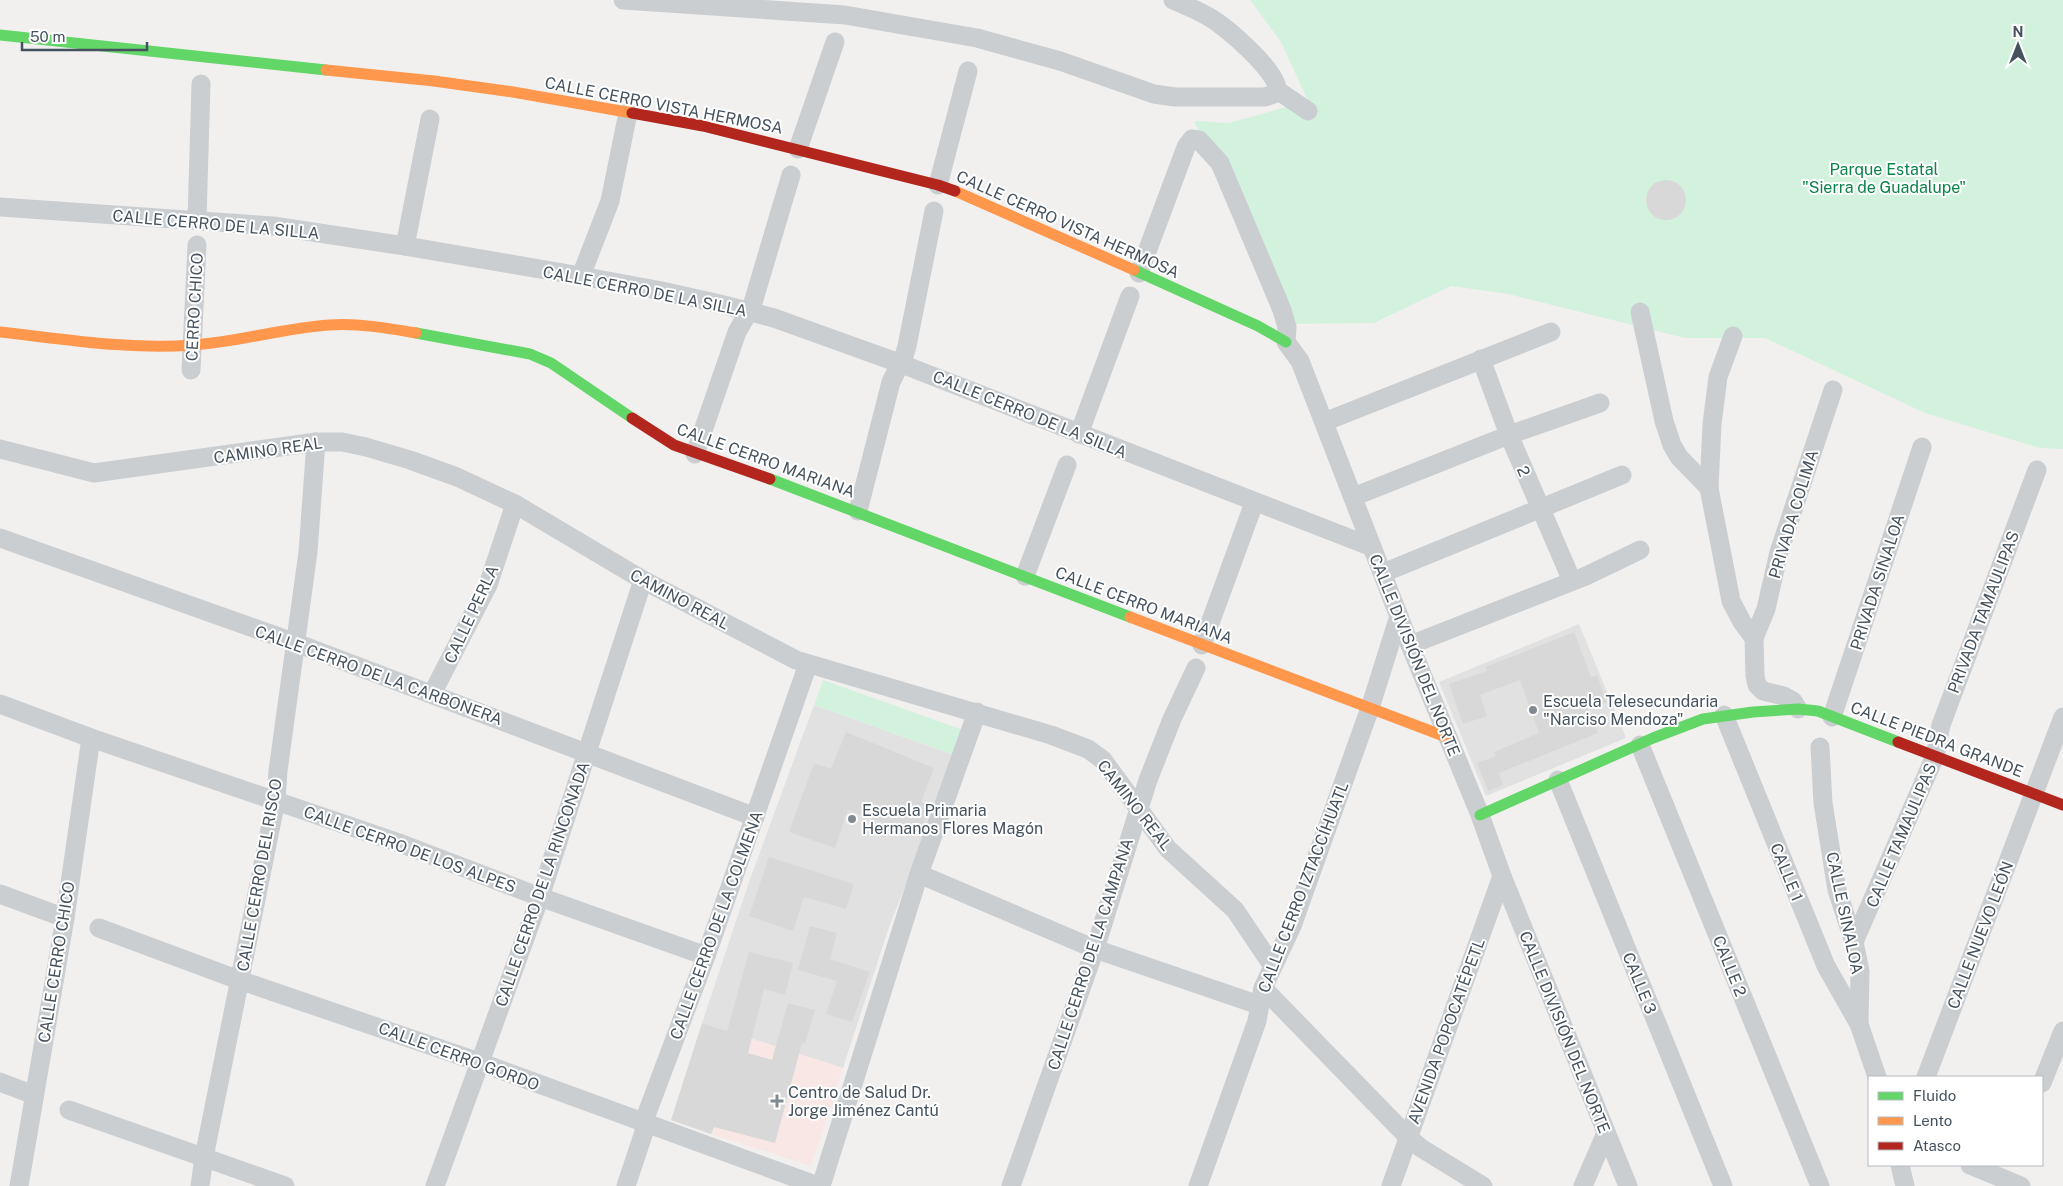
<svg xmlns="http://www.w3.org/2000/svg" width="2063" height="1186" font-family="'Public Sans',sans-serif">
<rect width="100%" height="100%" fill="#f1f0ef"/>
<g fill="#e2e1e2">
<polygon points="1579,624 1626,738 1486,796 1439,682"/>
<polygon points="814,705 957,756 889,927 843,1068 702,1023 749,882"/>
</g>
<polygon fill="#f8e7e5" points="744,1036 843,1068 811,1166 711,1134"/>
<g fill="#d2f2de">
<polygon points="1250,0 2063,0 2063,449 2040,448 1925,413 1765,338 1685,338 1508,294 1451,286 1374,323 1291,324 1194,121 1229,123 1308,101 1281,42"/>
<polygon points="823,680 966,731 957,756 814,705"/>
</g>
<g fill="#d8d8d9">
<circle cx="1666" cy="200" r="20"/>
<polygon points="1574,632 1591,677 1597,675 1607,702 1588,709 1598,733 1499,773 1503,785 1488,791 1477,763 1496,756 1494,752 1539,733 1520,680 1480,695 1487,716 1463,724 1449,684 1487,671 1485,667"/>
<polygon points="846,732 934,768 921,802 930,805 919,836 848,810 835,848 789,832 814,763 831,769"/>
<polygon points="769,857 854,884 846,909 804,897 793,931 749,916"/>
<polygon points="810,926 837,933 830,959 870,972 852,1022 826,1014 837,981 798,970"/>
<polygon points="749,952 793,963 785,995 764,989 748,1053 772,1060 788,1003 815,1010 805,1044 802,1043 775,1143 714,1127 711,1134 671,1120 702,1023 727,1031"/>
</g>
<g fill="none" stroke-linecap="round" stroke-linejoin="round">
<g stroke="#cbced1" stroke-width="19">
<polyline points="623,0 845,15 977,38 1060,61 1154,94 1175,97 1265,97 1274,94 1277,90"/>
<path d="M 1173,0 C 1185,5 1197,10 1209,17 C 1225,26 1279,72 1277,90 L 1308,111"/>
<polyline points="798,149 835,42"/>
<polyline points="938,185 968,71"/>
<polyline points="0,207 273,226 405,246 581,276 662,291 720,304 774,318 899,363 1372,547"/>
<polyline points="197,220 201,84"/>
<polyline points="405,246 430,119"/>
<polyline points="1139,273 1186,147 1192,139 1199,140 1220,163 1282,310 1287,327 1286,342 1300,361 1410,645 1480,815 1502,876 1628,1186"/>
<polyline points="581,276 610,201 628,113"/>
<polyline points="1640,312 1664,421 1672,445 1679,457 1709,488"/>
<polyline points="1733,336 1718,377 1712,424 1709,488 1731,601 1742,622 1754,638 1755,676 1757,685 1763,691 1784,696 1793,701 1798,709"/>
<polyline points="1481,359 1509,435 1572,581"/>
<polyline points="191,370 197,245"/>
<polyline points="1324,422 1551,332"/>
<polyline points="1079,434 1130,296"/>
<polyline points="0,449 94,473 316,442 342,442 366,447 410,460 457,477 515,504 643,580 796,660 1051,735 1088,749 1103,760 1168,849 1235,910 1272,965"/>
<polyline points="695,454 737,332 752,306 791,175"/>
<polyline points="1353,497 1509,435 1600,403"/>
<polyline points="858,511 891,382 904,356 907,346 934,211"/>
<polyline points="0,538 296,643 755,817"/>
<polyline points="1383,573 1622,475"/>
<polyline points="1025,576 1067,465"/>
<polyline points="1754,638 1766,609 1779,552 1833,390"/>
<polyline points="1202,645 1254,503"/>
<polyline points="1410,645 1586,576 1640,550"/>
<polyline points="432,694 488,585 515,504"/>
<polyline points="0,704 91,738 402,844 540,897 706,956"/>
<polyline points="1724,715 1826,966 1859,1024"/>
<polyline points="1832,717 1922,447"/>
<polyline points="1640,745 1820,1186"/>
<polyline points="1820,747 1823,803 1837,890 1854,942 1860,971 1859,1024 1877,1077"/>
<polyline points="1558,780 1723,1186"/>
<polyline points="919,874 1095,949 1259,1005"/>
<polyline points="0,894 65,918"/>
<polyline points="99,928 239,980 479,1062 818,1186"/>
<polyline points="1854,942 1935,756 1941,725 2037,470"/>
<polyline points="1263,988 1408,1137 1421,1148 1483,1186"/>
<polyline points="1926,1077 2063,717"/>
<polyline points="0,1082 34,1095"/>
<polyline points="2042,1083 2063,1031"/>
<polyline points="69,1110 285,1186"/>
<polyline points="1900,1165 1905,1186"/>
<polyline points="1970,1165 2021,1186"/>
<polyline points="19,1186 65,918 91,738"/>
<polyline points="200,1186 204,1157 276,800 278,771 308,552 316,442"/>
<polyline points="435,1186 540,897 643,580"/>
<polyline points="626,1186 643,1135 647,1113 706,956 808,664"/>
<polyline points="821,1186 919,874 977,712"/>
<polyline points="1011,1186 1095,949 1148,780 1172,719 1196,668"/>
<polyline points="1198,1186 1257,1021 1263,988 1292,926 1370,708 1399,616"/>
<polyline points="1391,1186 1502,876"/>
<polyline points="1583,1186 1606,1133"/>
</g>
<g stroke="#63d668" stroke-width="11">
<polyline points="0,35 326,70"/>
<polyline points="1134,270 1258,326 1286,342"/>
<polyline points="416,333 530,354 551,363 632,418"/>
<polyline points="770,479 1130,617"/>
<polyline points="1480,815 1653,738 1703,719 1753,712 1798,709 1818,711 1898,742"/>
</g>
<g stroke="#ff974d" stroke-width="11">
<polyline points="326,70 434,81 513,92 632,113"/>
<polyline points="955,191 1134,270"/>
<path d="M 0,332 C 64,339 129,350 193,345 C 239,342 283,328 329,325 C 358,323 387,328 416,333"/>
<polyline points="1130,617 1449,738"/>
</g>
<g stroke="#b3261e" stroke-width="11">
<polyline points="632,113 703,126 938,185 955,191"/>
<polyline points="632,418 674,445 770,479"/>
<polyline points="1898,742 2063,805"/>
</g>
</g>
<g fill="#818991" stroke="#fff" stroke-width="2">
<circle cx="1533" cy="710" r="5"/>
<circle cx="852" cy="819" r="5"/>
<path d="M774.5 1093.5h5v5h5v5h-5v5h-5v-5h-5v-5h5z"/>
</g>
<g text-anchor="middle" stroke-width="4" stroke-linejoin="round" paint-order="stroke">
<g font-size="16" fill="#45525e" stroke="#fff">
<text transform="translate(664 105) rotate(11)" y="6">CALLE CERRO VISTA HERMOSA</text>
<text transform="translate(216 224) rotate(5)" y="6">CALLE CERRO DE LA SILLA</text>
<text transform="translate(1068 224) rotate(24)" y="6">CALLE CERRO VISTA HERMOSA</text>
<text transform="translate(645 291) rotate(11)" y="6">CALLE CERRO DE LA SILLA</text>
<text transform="translate(194 307) rotate(-87)" y="6">CERRO CHICO</text>
<text transform="translate(1030 414) rotate(22)" y="6">CALLE CERRO DE LA SILLA</text>
<text transform="translate(268 450) rotate(-8)" y="6">CAMINO REAL</text>
<text transform="translate(766 460) rotate(20)" y="6">CALLE CERRO MARIANA</text>
<text transform="translate(1524 471) rotate(67)" y="6">2</text>
<text transform="translate(1793 514) rotate(-73)" y="6">PRIVADA COLIMA</text>
<text transform="translate(1877 582) rotate(-72)" y="6">PRIVADA SINALOA</text>
<text transform="translate(680 599) rotate(28)" y="6">CAMINO REAL</text>
<text transform="translate(1144 605) rotate(21)" y="6">CALLE CERRO MARIANA</text>
<text transform="translate(1983 612) rotate(-69)" y="6">PRIVADA TAMAULIPAS</text>
<text transform="translate(471 614) rotate(-65)" y="6">CALLE PERLA</text>
<text transform="translate(1415 655) rotate(68)" y="6">CALLE DIVISIÓN DEL NORTE</text>
<text transform="translate(379 675) rotate(20)" y="6">CALLE CERRO DE LA CARBONERA</text>
<text transform="translate(1937 739) rotate(21)" y="6">CALLE PIEDRA GRANDE</text>
<text transform="translate(1135 805) rotate(52)" y="6">CAMINO REAL</text>
<text transform="translate(1901 835) rotate(-67)" y="6">CALLE TAMAULIPAS</text>
<text transform="translate(410 849) rotate(20)" y="6">CALLE CERRO DE LOS ALPES</text>
<text transform="translate(1787 872) rotate(68)" y="6">CALLE 1</text>
<text transform="translate(259 875) rotate(-80)" y="6">CALLE CERRO DEL RISCO</text>
<text transform="translate(542 884) rotate(-71)" y="6">CALLE CERRO DE LA RINCONADA</text>
<text transform="translate(1303 887) rotate(-69)" y="6">CALLE CERRO IZTACCÍHUATL</text>
<text transform="translate(1845 913) rotate(78)" y="6">CALLE SINALOA</text>
<text transform="translate(716 925) rotate(-70)" y="6">CALLE CERRO DE LA COLMENA</text>
<text transform="translate(1980 935) rotate(-69)" y="6">CALLE NUEVO LEÓN</text>
<text transform="translate(1090 954) rotate(-72)" y="6">CALLE CERRO DE LA CAMPANA</text>
<text transform="translate(56 962) rotate(-81)" y="6">CALLE CERRO CHICO</text>
<text transform="translate(1730 966) rotate(68)" y="6">CALLE 2</text>
<text transform="translate(1640 983) rotate(68)" y="6">CALLE 3</text>
<text transform="translate(1446 1031) rotate(-70)" y="6">AVENIDA POPOCATÉPETL</text>
<text transform="translate(1565 1032) rotate(68)" y="6">CALLE DIVISIÓN DEL NORTE</text>
<text transform="translate(459 1056) rotate(20)" y="6">CALLE CERRO GORDO</text>
</g>
<g font-size="16" fill="#0c834a" stroke="#fff">
<text x="1884" y="175">Parque Estatal<tspan x="1884" dy="18">"Sierra de Guadalupe"</tspan></text>
</g>
<g font-size="16" fill="#45525e" stroke="#fff" text-anchor="start">
<text x="1543" y="707">Escuela Telesecundaria<tspan x="1543" dy="18">"Narciso Mendoza"</tspan></text>
<text x="862" y="816">Escuela Primaria<tspan x="862" dy="18">Hermanos Flores Magón</tspan></text>
<text x="788" y="1098">Centro de Salud Dr.<tspan x="788" dy="18">Jorge Jiménez Cantú</tspan></text>
</g>
</g>
<rect x="1868" y="1076" width="175" height="90" fill="#ffffff" stroke="#b5babf"/>
<rect x="1878" y="1092" width="25" height="8" fill="#63d668" stroke="#b5babf"/>
<text x="1913" y="1101" font-size="15" fill="#45525e">Fluido</text>
<rect x="1878" y="1117" width="25" height="8" fill="#ff974d" stroke="#b5babf"/>
<text x="1913" y="1126" font-size="15" fill="#45525e">Lento</text>
<rect x="1878" y="1142" width="25" height="8" fill="#b3261e" stroke="#b5babf"/>
<text x="1913" y="1151" font-size="15" fill="#45525e">Atasco</text>
<g transform="translate(2018 45)" stroke="#ffffff" stroke-width="4" paint-order="stroke">
<path d="M0-4L9 19L0 12L-9 19Z" fill="#45525e"/>
<text y="-8" font-size="14" font-weight="bold" text-anchor="middle" fill="#45525e">N</text>
</g>
<path d="M22 42v8h125v-8" fill="none" stroke="#45525e" stroke-width="2.5"/>
<text x="30" y="42" font-size="15" fill="#45525e" stroke="#ffffff" stroke-width="4" paint-order="stroke">50 m</text>
</svg>
